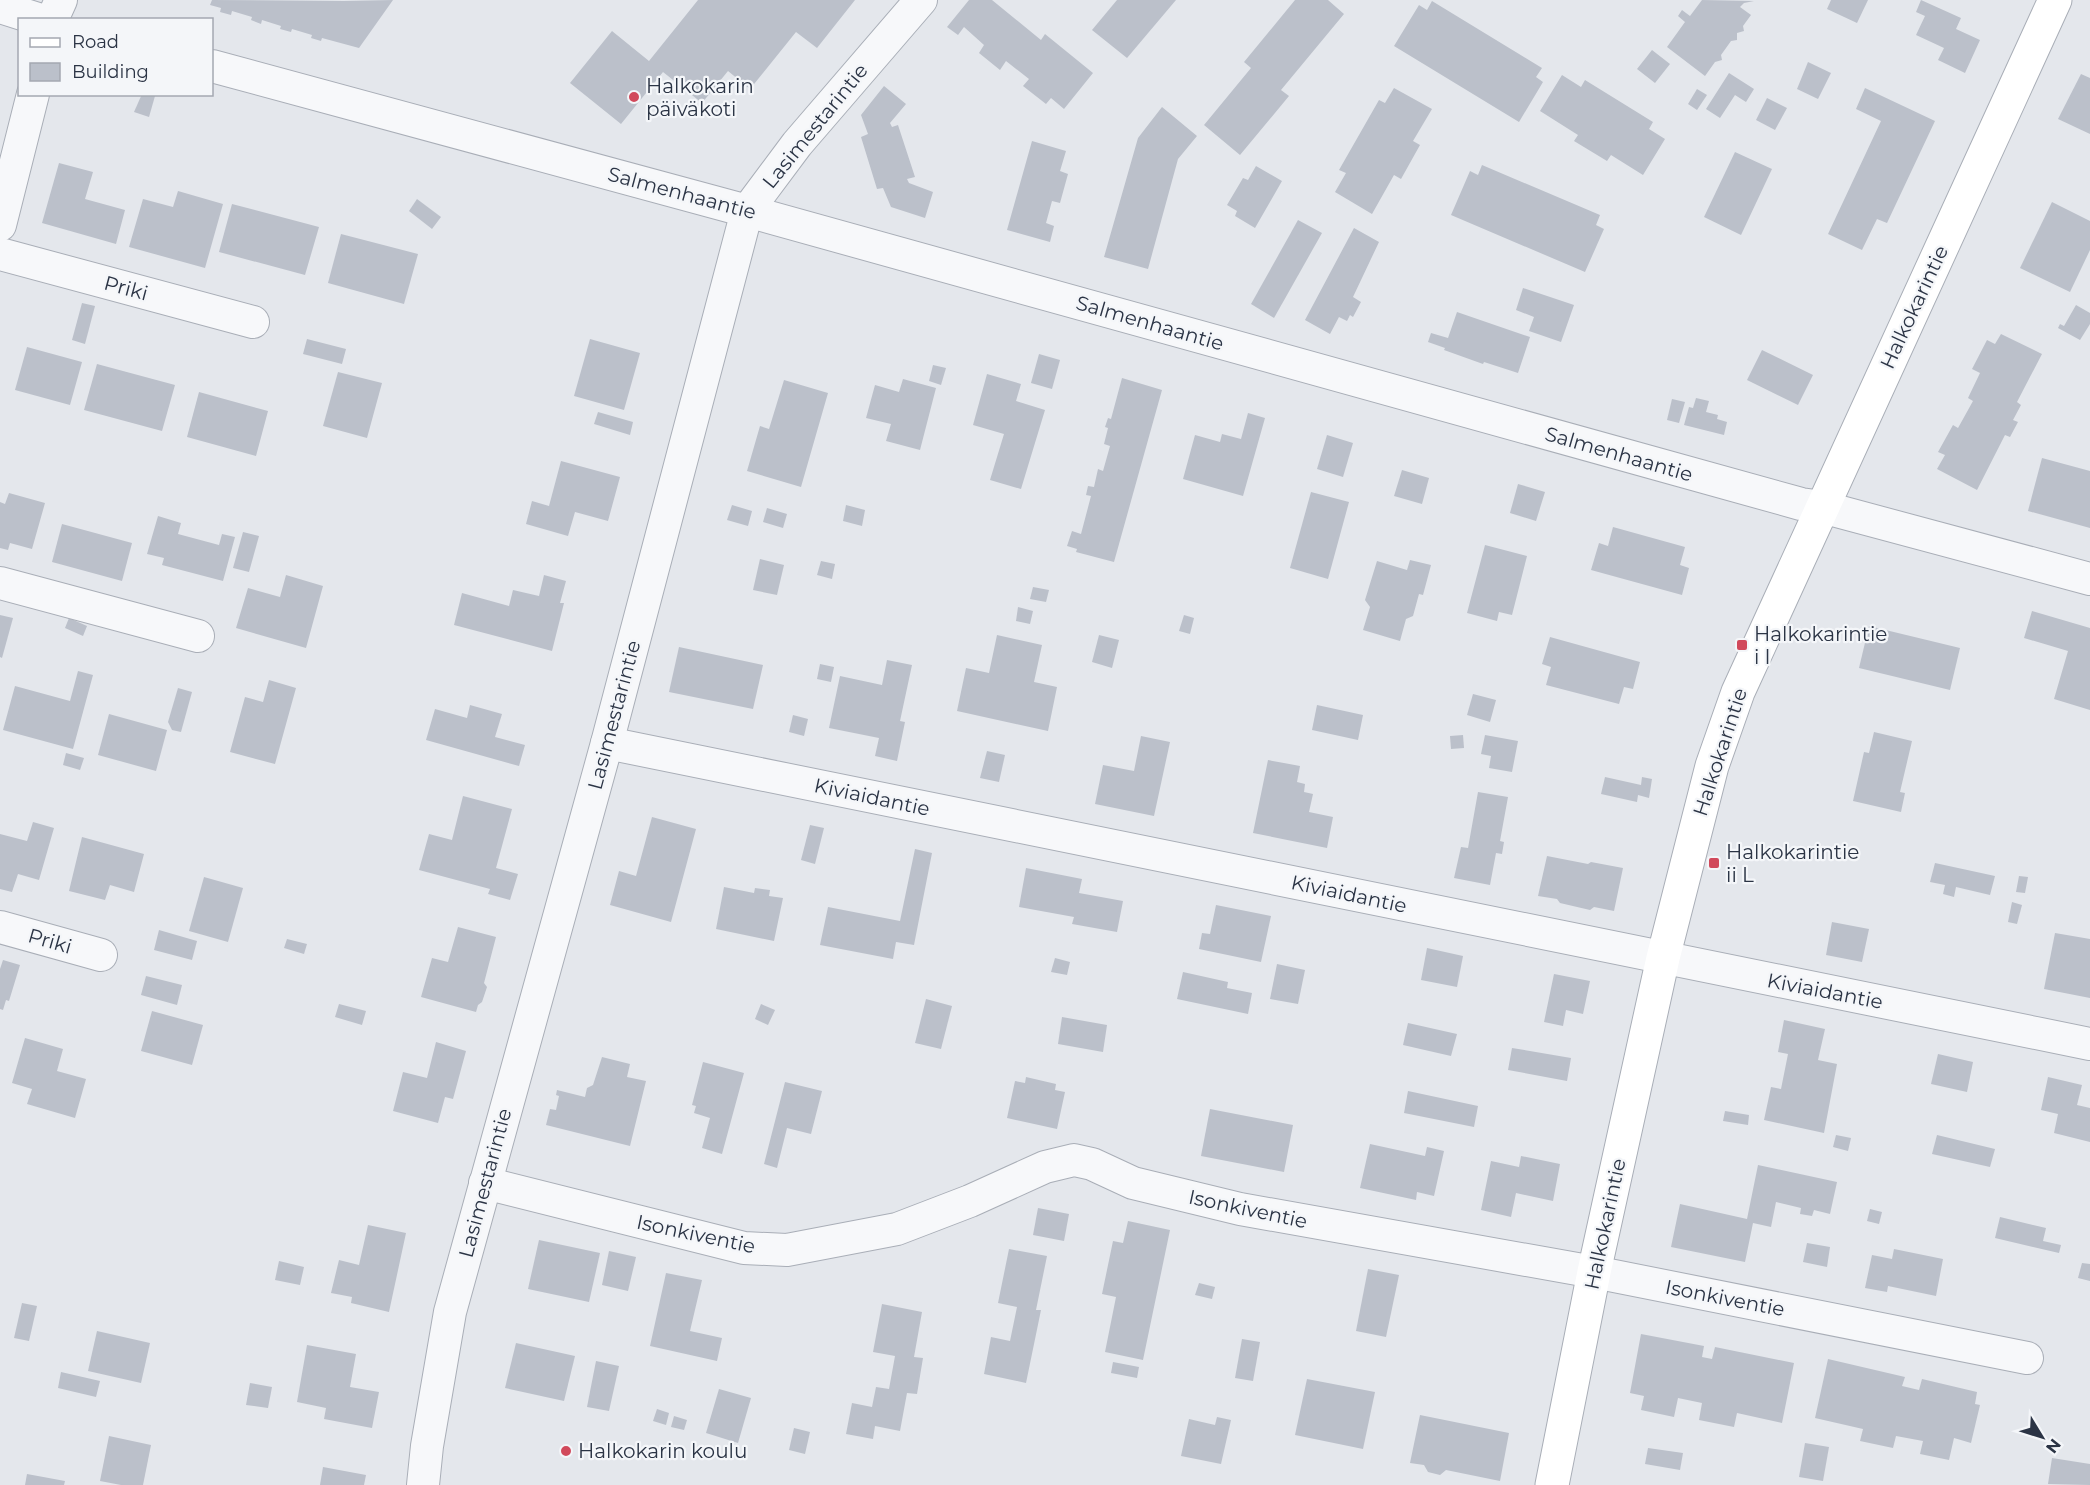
<svg xmlns="http://www.w3.org/2000/svg" width="2090" height="1485" font-family="Montserrat,sans-serif">
<rect width="100%" height="100%" fill="#e4e7ec"/>
<g fill="#bbc0ca">
<polygon points="212,0 344,1 393,0 359,48 322,38 321,41 311,38 312,35 292,29 291,32 280,29 281,26 262,20 261,24 251,20 252,17 232,11 231,15 220,12 221,8 210,5"/>
<polygon points="698,0 855,0 817,48 796,32 750,89 728,71 702,103 663,72 621,124 570,83 612,31 649,61"/>
<polygon points="969,0 992,0 1041,40 1045,34 1093,73 1064,109 1051,98 1046,104 1023,86 1029,79 1006,61 1000,70 979,53 984,45 964,27 958,35 947,27"/>
<polygon points="1117,0 1176,0 1127,58 1092,30"/>
<polygon points="1295,0 1328,0 1344,14 1281,90 1289,96 1240,155 1204,125 1251,68 1244,62"/>
<polygon points="1702,0 1754,1 1744,3 1740,7 1751,15 1743,26 1744,31 1737,33 1737,40 1731,41 1721,55 1722,60 1715,62 1705,76 1667,47 1685,22 1678,16 1682,10 1690,16"/>
<polygon points="1831,0 1868,0 1857,23 1827,9"/>
<polygon points="1921,0 1961,18 1956,29 1980,40 1965,73 1938,60 1944,48 1916,35 1925,16 1916,12"/>
<polygon points="1432,1 1542,68 1536,77 1543,82 1519,122 1394,46 1419,5 1427,10"/>
<polygon points="1652,50 1670,64 1655,83 1637,69"/>
<polygon points="1808,62 1831,73 1818,99 1797,89"/>
<polygon points="1729,73 1754,89 1746,102 1735,95 1720,118 1706,109"/>
<polygon points="2081,74 2090,78 2090,134 2058,119"/>
<polygon points="1562,75 1581,87 1585,80 1653,122 1649,129 1665,139 1643,175 1611,155 1607,161 1574,141 1578,135 1540,111"/>
<polygon points="884,86 906,104 890,123 892,127 898,125 915,177 907,179 909,183 933,192 925,218 891,207 883,188 877,189 861,137 868,134 861,115"/>
<polygon points="1394,88 1432,109 1413,141 1420,145 1401,179 1394,175 1372,214 1335,192 1346,173 1339,170 1379,100 1385,103"/>
<polygon points="1865,88 1935,121 1887,223 1877,219 1862,250 1828,234 1881,121 1856,109"/>
<polygon points="1697,89 1707,95 1697,110 1688,104"/>
<polygon points="142,94 155,96 149,117 134,112"/>
<polygon points="1767,98 1787,108 1775,130 1756,120"/>
<polygon points="1162,107 1197,136 1178,159 1148,269 1104,257 1138,138"/>
<polygon points="1032,141 1066,151 1060,171 1068,174 1060,203 1052,201 1046,223 1054,226 1050,242 1007,230"/>
<polygon points="1735,152 1772,169 1741,235 1704,217"/>
<polygon points="59,163 93,172 85,199 125,210 116,244 42,223"/>
<polygon points="1482,165 1600,215 1596,225 1604,229 1585,272 1451,215 1470,171 1478,175"/>
<polygon points="1256,166 1282,181 1255,228 1235,216 1237,211 1227,205 1243,178 1248,180"/>
<polygon points="178,191 223,204 205,268 129,247 143,199 173,207"/>
<polygon points="417,199 441,217 432,229 409,211"/>
<polygon points="2052,202 2090,221 2090,250 2070,292 2020,268"/>
<polygon points="232,204 319,227 305,275 219,252"/>
<polygon points="1298,220 1322,233 1274,318 1251,304"/>
<polygon points="1354,228 1379,242 1353,297 1361,302 1353,317 1350,315 1347,321 1339,317 1330,334 1305,320"/>
<polygon points="341,234 418,254 404,304 328,283"/>
<polygon points="1523,288 1574,305 1561,342 1529,331 1534,317 1516,310"/>
<polygon points="82,303 95,306 85,344 72,340"/>
<polygon points="2076,305 2090,313 2090,324 2080,340 2058,328 2060,324 2064,326"/>
<polygon points="1457,312 1530,337 1518,373 1484,362 1483,364 1444,350 1445,348 1428,342 1431,333 1448,338"/>
<polygon points="2001,334 2042,354 2017,402 2021,405 2013,420 2018,422 2010,437 2005,435 1977,490 1937,469 1945,455 1938,452 1953,425 1958,428 1973,401 1968,398 1980,373 1972,369 1987,340 1995,344"/>
<polygon points="307,339 346,349 342,364 303,354"/>
<polygon points="590,339 640,353 624,410 574,396"/>
<polygon points="27,347 82,362 70,405 15,390"/>
<polygon points="1762,350 1813,375 1798,405 1747,380"/>
<polygon points="1039,354 1060,360 1052,389 1031,383"/>
<polygon points="97,364 175,385 162,431 84,410"/>
<polygon points="933,365 946,368 941,385 929,381"/>
<polygon points="338,372 382,383 367,438 323,426"/>
<polygon points="987,374 1021,384 1016,401 1045,410 1021,489 990,480 1004,434 973,425"/>
<polygon points="1122,378 1162,390 1114,562 1076,552 1077,549 1067,546 1072,531 1081,534 1091,496 1086,495 1088,486 1094,487 1098,469 1103,471 1110,446 1104,444 1108,428 1105,427 1108,418 1111,419"/>
<polygon points="903,379 936,388 920,450 886,441 891,424 866,418 875,385 899,392"/>
<polygon points="784,380 828,393 801,487 747,471 760,426 769,429"/>
<polygon points="199,392 268,411 256,456 187,437"/>
<polygon points="1696,398 1709,401 1706,412 1718,415 1717,419 1727,422 1724,435 1684,425 1689,407 1693,408"/>
<polygon points="1672,399 1685,402 1679,423 1667,420"/>
<polygon points="598,412 633,422 630,435 594,424"/>
<polygon points="1248,413 1265,418 1243,496 1183,479 1195,435 1220,442 1222,434 1241,439"/>
<polygon points="1327,435 1353,443 1343,477 1317,469"/>
<polygon points="2042,458 2090,471 2090,528 2028,511"/>
<polygon points="561,461 620,477 608,521 575,512 568,536 526,524 532,501 549,506"/>
<polygon points="1402,470 1429,478 1422,504 1394,496"/>
<polygon points="1518,484 1545,492 1536,521 1510,513"/>
<polygon points="1311,492 1349,502 1328,579 1290,568"/>
<polygon points="9,493 45,503 32,549 10,543 8,550 0,548 0,502 5,504"/>
<polygon points="732,505 752,511 748,526 727,520"/>
<polygon points="846,505 865,510 862,526 843,521"/>
<polygon points="767,508 787,514 783,528 763,522"/>
<polygon points="158,516 181,523 178,534 219,545 222,534 235,537 223,581 162,565 164,558 147,554"/>
<polygon points="62,524 132,543 122,581 52,562"/>
<polygon points="1613,527 1685,547 1680,565 1689,568 1682,595 1591,570 1599,543 1608,546"/>
<polygon points="243,532 259,536 249,572 233,568"/>
<polygon points="1485,545 1527,556 1512,615 1499,612 1497,621 1467,613"/>
<polygon points="760,559 784,565 777,595 753,590"/>
<polygon points="1410,560 1431,565 1423,595 1419,594 1413,616 1406,619 1400,641 1363,630 1370,607 1365,600 1377,561 1407,570"/>
<polygon points="821,561 835,564 832,579 817,575"/>
<polygon points="286,575 323,586 306,648 236,628 248,588 280,597"/>
<polygon points="544,575 566,581 560,603 564,603 552,651 454,625 462,593 509,606 513,590 539,596"/>
<polygon points="1033,587 1049,590 1046,602 1030,599"/>
<polygon points="1018,607 1033,611 1030,624 1016,621"/>
<polygon points="2032,611 2090,628 2090,710 2054,699 2068,651 2024,638"/>
<polygon points="0,615 13,618 2,658 0,657"/>
<polygon points="1184,615 1194,618 1190,634 1179,631"/>
<polygon points="69,618 87,626 83,636 65,628"/>
<polygon points="1869,626 1960,648 1950,690 1859,668"/>
<polygon points="997,635 1042,645 1034,682 1057,687 1048,731 957,711 966,668 989,673"/>
<polygon points="1099,635 1119,640 1112,668 1092,662"/>
<polygon points="1550,637 1640,662 1633,689 1624,687 1619,704 1546,685 1551,667 1542,664"/>
<polygon points="679,647 763,665 753,709 669,692"/>
<polygon points="887,660 912,665 900,721 905,722 897,761 875,756 879,738 829,728 840,676 882,685"/>
<polygon points="820,664 834,667 831,682 817,679"/>
<polygon points="78,671 93,675 73,749 3,730 15,686 70,701"/>
<polygon points="269,680 296,688 275,764 230,752 245,697 263,702"/>
<polygon points="178,688 192,692 181,732 172,730 168,722"/>
<polygon points="1473,694 1496,700 1490,722 1467,715"/>
<polygon points="470,705 502,714 495,737 525,745 519,766 426,740 435,709 467,718"/>
<polygon points="1317,705 1363,715 1358,740 1312,730"/>
<polygon points="109,714 167,730 156,771 98,755"/>
<polygon points="793,715 808,719 804,736 789,732"/>
<polygon points="1874,732 1912,741 1900,792 1905,793 1901,812 1853,801 1864,752 1869,753"/>
<polygon points="1463,735 1464,748 1451,749 1450,736"/>
<polygon points="1485,735 1518,741 1512,772 1489,768 1491,756 1481,754"/>
<polygon points="1141,736 1170,742 1154,816 1095,804 1103,765 1134,771"/>
<polygon points="987,751 1005,755 999,782 980,778"/>
<polygon points="66,753 84,758 80,770 63,765"/>
<polygon points="1268,760 1300,766 1297,782 1305,784 1304,792 1313,794 1309,812 1333,817 1327,848 1253,833"/>
<polygon points="1605,777 1641,785 1642,777 1652,779 1649,798 1638,795 1637,802 1601,794"/>
<polygon points="1478,792 1508,797 1500,841 1504,842 1502,854 1496,853 1490,885 1454,878 1461,847 1468,848"/>
<polygon points="463,796 512,809 496,868 518,874 510,900 488,894 490,889 419,870 429,834 452,840"/>
<polygon points="652,817 696,829 671,922 610,905 619,871 636,876"/>
<polygon points="33,822 54,828 39,880 18,874 12,892 0,889 0,834 27,841"/>
<polygon points="810,825 824,828 815,864 801,860"/>
<polygon points="82,837 144,854 134,892 110,885 105,900 69,891"/>
<polygon points="915,849 932,853 914,945 896,942 893,959 820,945 828,907 900,921"/>
<polygon points="1547,856 1588,864 1591,862 1623,868 1614,911 1594,907 1590,910 1560,903 1557,899 1538,896"/>
<polygon points="1935,863 1995,876 1990,895 1956,887 1954,897 1943,894 1945,885 1930,882"/>
<polygon points="1026,868 1082,879 1079,893 1123,901 1117,932 1072,924 1074,917 1019,907"/>
<polygon points="2019,876 2028,877 2025,893 2016,892"/>
<polygon points="204,877 243,888 228,942 189,931"/>
<polygon points="724,887 754,893 755,888 770,890 769,896 783,898 774,941 716,929"/>
<polygon points="2012,902 2022,905 2017,924 2008,922"/>
<polygon points="1216,905 1271,916 1261,962 1199,949 1202,933 1210,934"/>
<polygon points="1832,922 1869,929 1862,962 1826,955"/>
<polygon points="458,927 496,937 484,983 487,987 482,1002 478,1005 476,1012 421,997 432,958 448,962"/>
<polygon points="159,930 197,941 192,960 154,950"/>
<polygon points="2055,933 2090,939 2090,998 2044,989"/>
<polygon points="287,939 307,944 304,954 284,948"/>
<polygon points="1427,948 1463,956 1457,987 1421,980"/>
<polygon points="1055,958 1070,962 1067,975 1051,972"/>
<polygon points="3,960 20,965 9,1001 6,1000 3,1010 0,1009 0,969"/>
<polygon points="1277,964 1305,970 1298,1004 1270,999"/>
<polygon points="1183,972 1228,982 1227,988 1252,993 1248,1014 1177,999"/>
<polygon points="1554,974 1590,981 1583,1014 1566,1010 1563,1026 1544,1022"/>
<polygon points="146,976 182,985 177,1005 141,995"/>
<polygon points="926,999 952,1006 941,1049 915,1043"/>
<polygon points="339,1004 366,1011 362,1025 335,1017"/>
<polygon points="761,1004 775,1010 768,1025 755,1019"/>
<polygon points="152,1011 203,1025 192,1065 141,1051"/>
<polygon points="1062,1017 1107,1025 1103,1052 1058,1044"/>
<polygon points="1784,1020 1825,1029 1818,1060 1837,1064 1824,1133 1764,1120 1771,1087 1781,1089 1788,1054 1778,1052"/>
<polygon points="1408,1023 1457,1034 1451,1056 1403,1045"/>
<polygon points="25,1038 63,1049 57,1071 86,1079 75,1118 27,1104 32,1089 12,1083"/>
<polygon points="436,1042 466,1051 453,1099 445,1097 438,1123 393,1111 403,1072 427,1078"/>
<polygon points="1512,1048 1571,1058 1567,1081 1508,1070"/>
<polygon points="1938,1054 1973,1062 1967,1092 1931,1084"/>
<polygon points="602,1057 630,1064 627,1077 646,1081 630,1146 546,1125 550,1109 556,1110 559,1096 556,1095 557,1090 585,1097 587,1088 593,1085"/>
<polygon points="703,1062 744,1073 722,1154 702,1148 710,1118 694,1113 696,1106 692,1105"/>
<polygon points="1026,1077 1056,1084 1055,1090 1065,1092 1057,1129 1007,1118 1015,1081 1025,1083"/>
<polygon points="2048,1077 2082,1085 2077,1105 2090,1108 2090,1142 2054,1133 2058,1114 2041,1110"/>
<polygon points="785,1082 822,1091 811,1134 787,1128 777,1168 764,1164"/>
<polygon points="1408,1091 1478,1106 1474,1127 1404,1113"/>
<polygon points="1210,1109 1293,1125 1284,1172 1201,1156"/>
<polygon points="1725,1111 1749,1115 1748,1125 1723,1121"/>
<polygon points="1836,1135 1851,1138 1848,1151 1833,1147"/>
<polygon points="1937,1135 1995,1149 1990,1167 1932,1154"/>
<polygon points="1370,1144 1425,1156 1427,1147 1444,1151 1434,1196 1417,1192 1416,1200 1360,1188"/>
<polygon points="1521,1156 1560,1164 1553,1201 1516,1193 1511,1217 1481,1210 1491,1161 1519,1167"/>
<polygon points="1758,1165 1837,1182 1830,1214 1814,1210 1812,1216 1800,1214 1801,1208 1776,1202 1771,1227 1753,1223 1745,1262 1671,1247 1680,1204 1747,1219"/>
<polygon points="1038,1208 1069,1214 1064,1241 1033,1235"/>
<polygon points="1870,1209 1882,1212 1879,1224 1867,1221"/>
<polygon points="2000,1217 2046,1228 2043,1241 2061,1245 2059,1253 1995,1238"/>
<polygon points="1128,1221 1170,1230 1143,1360 1105,1352 1116,1297 1102,1294 1113,1241 1123,1243"/>
<polygon points="368,1225 406,1233 389,1312 351,1303 352,1297 331,1293 339,1260 359,1265"/>
<polygon points="539,1240 600,1253 589,1302 528,1289"/>
<polygon points="1807,1243 1830,1247 1827,1267 1803,1262"/>
<polygon points="1009,1249 1047,1256 1036,1310 1041,1310 1026,1383 984,1374 991,1337 1010,1341 1017,1307 998,1303"/>
<polygon points="1894,1249 1943,1259 1936,1296 1888,1286 1887,1292 1865,1288 1872,1255 1892,1259"/>
<polygon points="609,1251 636,1257 628,1291 602,1285"/>
<polygon points="279,1261 304,1267 300,1285 275,1280"/>
<polygon points="2082,1263 2090,1264 2090,1281 2078,1278"/>
<polygon points="1368,1269 1399,1275 1386,1337 1356,1331"/>
<polygon points="666,1273 702,1280 690,1331 722,1338 717,1361 650,1346"/>
<polygon points="1199,1283 1215,1287 1212,1299 1195,1295"/>
<polygon points="22,1303 37,1306 29,1341 14,1338"/>
<polygon points="882,1304 922,1312 914,1357 923,1358 917,1394 907,1393 900,1431 875,1426 873,1439 846,1434 852,1403 872,1407 876,1387 889,1389 895,1356 873,1352"/>
<polygon points="97,1331 150,1343 141,1383 88,1371"/>
<polygon points="1641,1334 1704,1346 1702,1357 1712,1359 1715,1347 1794,1363 1782,1423 1737,1413 1734,1427 1699,1420 1702,1403 1678,1398 1674,1417 1641,1410 1644,1396 1630,1393"/>
<polygon points="1242,1339 1260,1342 1253,1381 1235,1378"/>
<polygon points="516,1343 575,1356 564,1401 505,1388"/>
<polygon points="307,1345 356,1354 350,1387 379,1392 372,1428 324,1419 326,1408 297,1402"/>
<polygon points="1828,1359 1905,1377 1902,1386 1919,1390 1922,1379 1977,1392 1975,1404 1980,1405 1971,1443 1954,1438 1949,1460 1920,1454 1923,1441 1896,1436 1893,1448 1860,1441 1863,1429 1815,1418"/>
<polygon points="596,1361 619,1366 609,1411 587,1407"/>
<polygon points="1113,1362 1139,1367 1137,1378 1111,1373"/>
<polygon points="61,1372 100,1381 96,1397 58,1388"/>
<polygon points="1307,1379 1375,1392 1363,1449 1295,1435"/>
<polygon points="250,1383 272,1387 268,1408 246,1405"/>
<polygon points="719,1389 751,1398 738,1443 706,1433"/>
<polygon points="657,1409 669,1413 666,1425 653,1421"/>
<polygon points="1420,1415 1509,1433 1500,1481 1446,1470 1440,1475 1428,1472 1424,1465 1410,1463"/>
<polygon points="674,1416 687,1420 684,1430 671,1427"/>
<polygon points="1217,1417 1231,1420 1221,1464 1181,1456 1189,1419 1215,1425"/>
<polygon points="794,1428 810,1432 805,1454 789,1450"/>
<polygon points="109,1436 151,1445 143,1485 121,1485 100,1481"/>
<polygon points="1805,1443 1829,1447 1823,1481 1799,1477"/>
<polygon points="1648,1448 1683,1453 1680,1470 1645,1464"/>
<polygon points="2052,1458 2090,1464 2090,1485 2048,1484"/>
<polygon points="323,1467 366,1475 364,1485 320,1485"/>
<polygon points="27,1474 65,1481 64,1485 25,1485"/>
</g>
<g fill="none" stroke-linecap="round" stroke-linejoin="round">
<g stroke="#a9aeb7" stroke-width="34">
<g id="street">
<polyline points="0,7 41,20"/>
<polyline points="52,20 61,0"/>
<polyline points="212,66 747,211 1801,504 1822,507 2090,579"/>
<polyline points="0,225 33,94"/>
<polyline points="0,254 253,322"/>
<polyline points="0,583 198,636"/>
<polyline points="607,743 2090,1044"/>
<polyline points="0,927 101,955"/>
<polyline points="485,1183 744,1248 787,1250 897,1229 970,1201 1045,1167 1074,1160 1092,1164 1133,1183 1240,1209 1594,1272 2027,1358"/>
<polyline points="423,1485 427,1446 450,1312 607,743 747,211 797,144 921,0"/>
</g>
</g>
<g stroke="#a9aeb7" stroke-width="35">
<polyline id="secondary" points="1552,1485 1594,1272 1663,958 1712,766 1738,692 2055,0"/>
</g>
<use href="#street" stroke="#f7f8fa" stroke-width="32"/>
<use href="#secondary" stroke="#fff" stroke-width="33"/>
</g>
<g fill="#d1495b" stroke="#f4f6f9" stroke-width="2">
<circle cx="634" cy="97" r="6"/>
<rect x="1736" y="639" width="12" height="12" rx="3"/>
<rect x="1708" y="857" width="12" height="12" rx="3"/>
<circle cx="566" cy="1451" r="6"/>
</g>
<g text-anchor="middle" stroke-width="4.5" stroke-linejoin="round" paint-order="stroke">
<g font-size="20" fill="#2b3445" stroke="#f4f6f9" text-anchor="start">
<text x="646" y="93">Halkokarin<tspan x="646" dy="23">päiväkoti</tspan></text>
<text x="1754" y="641">Halkokarintie<tspan x="1754" dy="23">i I</tspan></text>
<text x="1726" y="859">Halkokarintie<tspan x="1726" dy="23">ii L</tspan></text>
<text x="578" y="1458">Halkokarin koulu</text>
</g>
<g font-size="20" fill="#2b3445" stroke="#f4f6f9">
<text transform="translate(815 126) rotate(-51)" y="7">Lasimestarintie</text>
<text transform="translate(682 193) rotate(15)" y="7">Salmenhaantie</text>
<text transform="translate(126 288) rotate(15)" y="7">Priki</text>
<text transform="translate(1914 307) rotate(-65)" y="7">Halkokarintie</text>
<text transform="translate(1150 323) rotate(16)" y="7">Salmenhaantie</text>
<text transform="translate(1619 454) rotate(16)" y="7">Salmenhaantie</text>
<text transform="translate(614 715) rotate(-75)" y="7">Lasimestarintie</text>
<text transform="translate(1720 752) rotate(-72)" y="7">Halkokarintie</text>
<text transform="translate(872 797) rotate(12)" y="7">Kiviaidantie</text>
<text transform="translate(1349 894) rotate(12)" y="7">Kiviaidantie</text>
<text transform="translate(50 941) rotate(16)" y="7">Priki</text>
<text transform="translate(1825 991) rotate(11)" y="7">Kiviaidantie</text>
<text transform="translate(485 1183) rotate(-75)" y="7">Lasimestarintie</text>
<text transform="translate(1248 1209) rotate(12)" y="7">Isonkiventie</text>
<text transform="translate(1605 1224) rotate(-78)" y="7">Halkokarintie</text>
<text transform="translate(696 1234) rotate(12)" y="7">Isonkiventie</text>
<text transform="translate(1725 1298) rotate(11)" y="7">Isonkiventie</text>
</g>
</g>
<rect x="18" y="18" width="195" height="78" fill="#f4f6f9" stroke="#a4a8b1" stroke-width="1.5"/>
<rect x="30" y="38" width="30" height="9" fill="#ffffff" stroke="#a4a8b1" stroke-width="1.5"/>
<text x="72" y="48" font-size="18" fill="#2b3445">Road</text>
<rect x="30" y="63" width="30" height="18" fill="#bbc0ca" stroke="#a4a8b1" stroke-width="1.5"/>
<text x="72" y="78" font-size="18" fill="#2b3445">Building</text>
<g transform="translate(2042 1437) rotate(128)" stroke="#f4f6f9" stroke-width="4.5" paint-order="stroke">
<path d="M0-4.5L10 22L0 15L-10 22Z" fill="#2b3445"/>
<text y="-9" font-size="16" font-weight="bold" text-anchor="middle" fill="#2b3445">N</text>
</g>
</svg>
